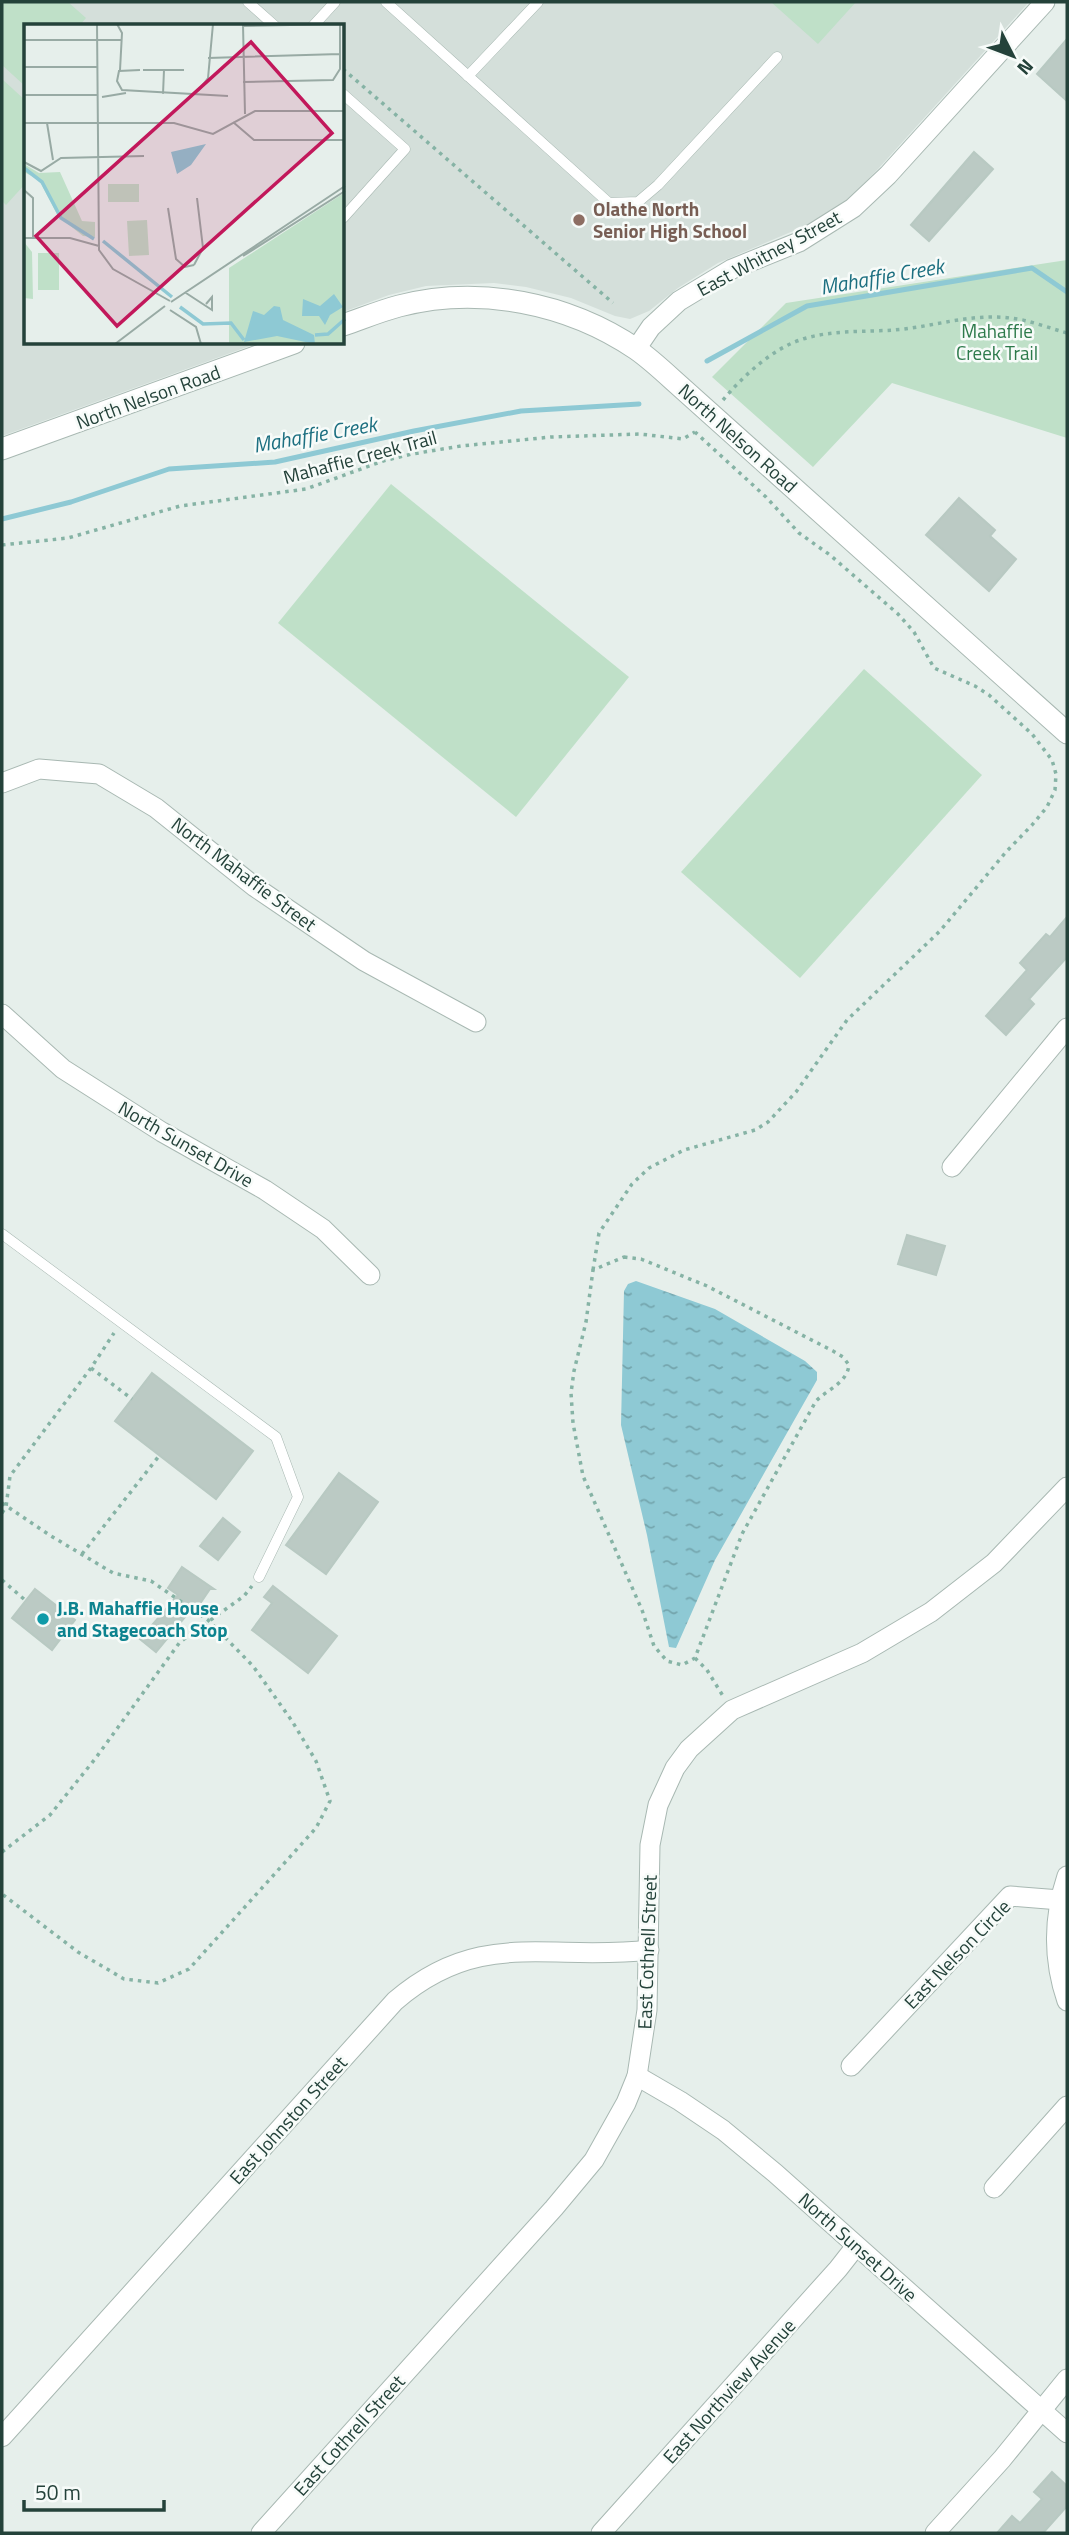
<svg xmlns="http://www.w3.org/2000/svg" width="1069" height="2535" font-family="'Titillium Web',sans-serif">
<defs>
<pattern id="water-ripples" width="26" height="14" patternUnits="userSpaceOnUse" patternTransform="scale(1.75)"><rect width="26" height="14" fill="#8ec9d4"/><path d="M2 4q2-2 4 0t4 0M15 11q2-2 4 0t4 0" fill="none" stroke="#74a5ad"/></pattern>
</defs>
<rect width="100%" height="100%" fill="#e6efeb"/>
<polygon fill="#d4dfda" points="2,2 1029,2 878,169 850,198 805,226 718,263 678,288 649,311 630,319 615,316 571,298 526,287 494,283 426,286 389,295 343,312 343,26 26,26 26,343 258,343 2,436"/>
<g fill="#bfe0c8">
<polygon points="2,2 68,2 86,18 79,26 26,26 25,86 2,65"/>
<polygon points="771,2 856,2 818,44"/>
<polygon points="2,79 26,101 26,183 6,205 2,201"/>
<polygon points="1067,260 1067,438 892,383 813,467 712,377 786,303"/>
<polygon points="391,484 629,677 516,817 278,623"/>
<polygon points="864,669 982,775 800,978 681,872"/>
</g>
<polygon fill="url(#water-ripples)" points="636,1281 715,1309 805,1361 817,1372 817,1380 715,1560 676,1648 669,1647 647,1535 621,1425 624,1291 628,1284"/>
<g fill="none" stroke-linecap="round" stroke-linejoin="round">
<g stroke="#8ec9d4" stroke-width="5">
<polyline points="707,361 807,306 1032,268 1067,292"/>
<polyline points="2,519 71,502 169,469 275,462 414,431 521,411 639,404"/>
</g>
</g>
<g fill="#bbcac4" stroke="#b8c9c2" stroke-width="2">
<polygon points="1067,39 1067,101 1037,74"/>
<polygon points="974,152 993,169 929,241 911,225"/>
<polygon points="959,498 995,530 990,536 1016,559 989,591 926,535"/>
<polygon points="1067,917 1067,957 1029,999 1034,1004 1006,1035 986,1016 1027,970 1020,963 1046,934 1050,937"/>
<polygon points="907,1235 945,1246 936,1275 898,1264"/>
<polygon points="152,1373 253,1451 216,1499 115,1421"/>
<polygon points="339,1473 378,1502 326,1574 286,1545"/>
<polygon points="223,1518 240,1532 218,1560 200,1546"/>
<polygon points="182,1567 214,1589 210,1589 197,1608 194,1606 156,1652 140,1639 178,1595 168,1588"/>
<polygon points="273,1586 337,1636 308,1673 252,1630 272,1603 264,1597"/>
<polygon points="35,1589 75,1620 52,1650 12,1618"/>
<polygon points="1052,2472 1067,2486 1067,2506 1043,2533 997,2533 1012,2516 1020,2523 1042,2499 1034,2492"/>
</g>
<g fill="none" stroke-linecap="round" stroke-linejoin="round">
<g stroke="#a8b8b2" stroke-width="11">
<g id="service">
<polyline points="248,2 275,26"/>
<polyline points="386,2 609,203 638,202 658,185 777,57"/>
<polyline points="313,26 335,2"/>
<polyline points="468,76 538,2"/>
<polyline points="343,94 405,149 343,218"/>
<polyline points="2,1234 276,1437 298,1497 259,1577"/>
</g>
</g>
<g stroke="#a8b8b2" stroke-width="21">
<g id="minor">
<polyline points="636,349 651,327 679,301 732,269 799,242 853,208 888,175 1045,2"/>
<polyline points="2,783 39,769 99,774 156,808 255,887 364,961 476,1022"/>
<polyline points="2,1014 63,1069 162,1132 265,1190 323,1229 370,1275"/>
<polyline points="952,1167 1067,1028"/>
<path d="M 1067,1876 C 1053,1918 1053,1960 1067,2001"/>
<polyline points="851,2066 1010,1896 1060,1900"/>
<polyline points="637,2076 680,2101 723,2130 775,2173 1067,2433"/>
<polyline points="994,2188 1067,2106"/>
<path d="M 2,2437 L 395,2001 C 481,1927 549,1962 649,1950"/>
<polyline points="261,2533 554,2208 594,2160 626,2103 637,2076 647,2010 650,1845 658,1805 675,1768 689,1749 732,1710 862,1653 931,1612 994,1563 1067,1487"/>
<polyline points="601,2533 838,2269 856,2246"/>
<polyline points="935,2533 1002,2459 1067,2379"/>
</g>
</g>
<g stroke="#a8b8b2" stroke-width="23">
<g id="tertiary">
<path d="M 343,325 C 361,319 380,311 399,306 C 479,285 568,303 636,349 C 649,358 661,369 673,380 L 1067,733"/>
<polyline points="2,449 294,343"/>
</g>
</g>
<g stroke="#86b3a5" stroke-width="3.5" stroke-dasharray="3.5 5" stroke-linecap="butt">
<polyline points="343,69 613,303"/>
<path d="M 723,400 C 743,376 773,348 803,339 C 831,330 865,332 894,330 C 933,327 971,313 1010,318 C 1029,320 1049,328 1067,333"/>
<polyline points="2,545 68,538 180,506 306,489 383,461 412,454 461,446 551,437 640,434 683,439 695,432"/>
<path d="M 624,1257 L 641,1259 L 707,1286 L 833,1351 L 843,1357 L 849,1365 C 847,1383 828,1389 816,1401 L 742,1534 L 695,1658 L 682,1665 L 667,1661 L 654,1646 L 642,1610 L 583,1476 L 573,1423 L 571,1393 L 574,1371 L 586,1322 L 593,1270 Z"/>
<polyline points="593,1270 599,1233 632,1184 649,1168 684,1150 755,1130 768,1122 796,1092 847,1020 940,931 1006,852 1032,825 1047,807 1055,790 1056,774 1052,760 1032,734 989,695 975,686 934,668 914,632 898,614 830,555 799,533 766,497 695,432"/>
<polyline points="91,1368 132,1399"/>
<polyline points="2,1503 51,1536 113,1573 151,1581 208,1620 253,1666 292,1721 316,1761 330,1801 316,1828 189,1969 158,1983 124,1979 78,1952 2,1894"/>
<polyline points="2,1513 6,1507 10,1476 91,1368 114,1333"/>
<polyline points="82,1554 159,1456"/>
<polyline points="2,1580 25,1600"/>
<polyline points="695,1658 707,1670 723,1696"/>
<polyline points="2,1852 50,1815 95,1759 180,1642 244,1596 252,1586"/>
</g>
<use href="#service" stroke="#fff" stroke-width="10"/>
<use href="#minor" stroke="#fff" stroke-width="19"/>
<use href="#tertiary" stroke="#fff" stroke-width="21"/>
</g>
<circle fill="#8d6e63" stroke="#f7fbf9" stroke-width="2.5" cx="579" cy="220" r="7"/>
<circle fill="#0f9aa8" stroke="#f7fbf9" stroke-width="2.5" cx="43" cy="1619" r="7"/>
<g text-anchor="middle" stroke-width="5" stroke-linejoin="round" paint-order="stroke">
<g font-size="19" font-weight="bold" fill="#785e54" stroke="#f7fbf9" text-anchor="start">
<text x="593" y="216">Olathe North<tspan x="593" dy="22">Senior High School</tspan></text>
</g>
<g font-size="19" fill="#24423a" stroke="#f7fbf9">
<text transform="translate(769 253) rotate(-28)" y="7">East Whitney Street</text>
<text transform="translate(148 397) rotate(-20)" y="7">North Nelson Road</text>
<text transform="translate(738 438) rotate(42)" y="7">North Nelson Road</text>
<text transform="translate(360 457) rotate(-15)" y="7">Mahaffie Creek Trail</text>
<text transform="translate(244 874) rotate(37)" y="7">North Mahaffie Street</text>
<text transform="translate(186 1144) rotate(30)" y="7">North Sunset Drive</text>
<text transform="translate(647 1952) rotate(-88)" y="7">East Cothrell Street</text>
<text transform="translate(957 1954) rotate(-46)" y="7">East Nelson Circle</text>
<text transform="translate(288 2120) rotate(-48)" y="7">East Johnston Street</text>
<text transform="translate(858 2247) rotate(42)" y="7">North Sunset Drive</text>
<text transform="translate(729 2391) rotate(-48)" y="7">East Northview Avenue</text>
<text transform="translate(349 2435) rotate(-48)" y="7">East Cothrell Street</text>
</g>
<g font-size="19" fill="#2d7a4b" stroke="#f7fbf9">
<text x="997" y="338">Mahaffie<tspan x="997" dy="22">Creek Trail</tspan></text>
</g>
<g font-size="19" font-weight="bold" fill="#0d838f" stroke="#f7fbf9" text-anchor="start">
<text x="57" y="1615">J.B. Mahaffie House<tspan x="57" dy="22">and Stagecoach Stop</tspan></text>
</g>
<g font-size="21" font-style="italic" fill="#1c6f80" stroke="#f7fbf9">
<text transform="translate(882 277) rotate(-10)" y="7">Mahaffie Creek</text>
<text transform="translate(315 435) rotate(-10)" y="7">Mahaffie Creek</text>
</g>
</g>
<g transform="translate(24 24)">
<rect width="320" height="320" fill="#e6efeb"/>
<path d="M 0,140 L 15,149 L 36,148 L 58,197 L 71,198 L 71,213 L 59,212 L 34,192 L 15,156 L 0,148 ZM 84,160 L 115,160 L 115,178 L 84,178 ZM 320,169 L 320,320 L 205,320 L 205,244 ZM 123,196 L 125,231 L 105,232 L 103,197 ZM 0,218 L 8,228 L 9,275 L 0,274 ZM 14,229 L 35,229 L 35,266 L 14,266 Z" fill="#bfe0c8"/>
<path d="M 182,120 L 167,141 L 153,150 L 147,128 ZM 310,270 L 319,283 L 306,291 L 301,301 L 295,292 L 278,292 L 279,275 L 296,282 ZM 250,282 L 256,283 L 259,296 L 290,311 L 291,320 L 253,312 L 220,318 L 229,287 L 240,291 Z" fill="#8ec9d4"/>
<path fill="none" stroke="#8ec9d4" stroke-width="3.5" d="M 0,144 L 18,158 L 37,194 L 70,215M 79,217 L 148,273M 156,283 L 179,300 L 207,299 L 220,316M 291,311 L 304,310 L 321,295"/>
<path fill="none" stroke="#98aaa4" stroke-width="2" d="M 73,0 L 75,226 L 89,245 L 146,277M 93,0 L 98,9 L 96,46M 219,1 L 221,90M 219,2 L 315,0M 0,16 L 98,16M 184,34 L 316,30M 0,43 L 74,43M 116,46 L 95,47 L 93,57 L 98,66 L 204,72M 119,46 L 160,46M 219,58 L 309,56 L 316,45 L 316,0M 174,67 L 184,54 L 189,0M 139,70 L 140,46M 0,71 L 74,71M 78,73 L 102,69M 209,98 L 230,116 L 321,116M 0,99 L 150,99 L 189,110 L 231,87 L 321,87M 23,99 L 29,136M 0,138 L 17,147 L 37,134 L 120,132M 0,166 L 9,174 L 9,213M 144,184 L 152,235 L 161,243 L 170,241M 0,214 L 46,214 L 75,222M 219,232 L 321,167M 170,241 L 179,224 L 173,174M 162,269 L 188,286 L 188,273 L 182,280M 147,278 L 321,162M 146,286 L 172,303 L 177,320M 91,320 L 141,282"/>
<path fill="#c2185b" fill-opacity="0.15" stroke="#c2185b" stroke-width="3.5" d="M 227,18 L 308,109 L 93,302 L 12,212 Z"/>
<rect width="320" height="320" fill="none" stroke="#24423a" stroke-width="3.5"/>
</g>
<rect width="1069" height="2535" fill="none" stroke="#24423a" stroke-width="7"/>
<g transform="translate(1013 56) rotate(132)" stroke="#f7fbf9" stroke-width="5" paint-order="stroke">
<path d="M0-5L12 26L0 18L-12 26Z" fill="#24423a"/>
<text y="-10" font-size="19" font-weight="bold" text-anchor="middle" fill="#24423a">N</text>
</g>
<path d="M24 2500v10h140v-10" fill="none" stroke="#24423a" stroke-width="3.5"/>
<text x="35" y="2500" font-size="21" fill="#24423a" stroke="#f7fbf9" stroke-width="5" paint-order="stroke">50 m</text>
</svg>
